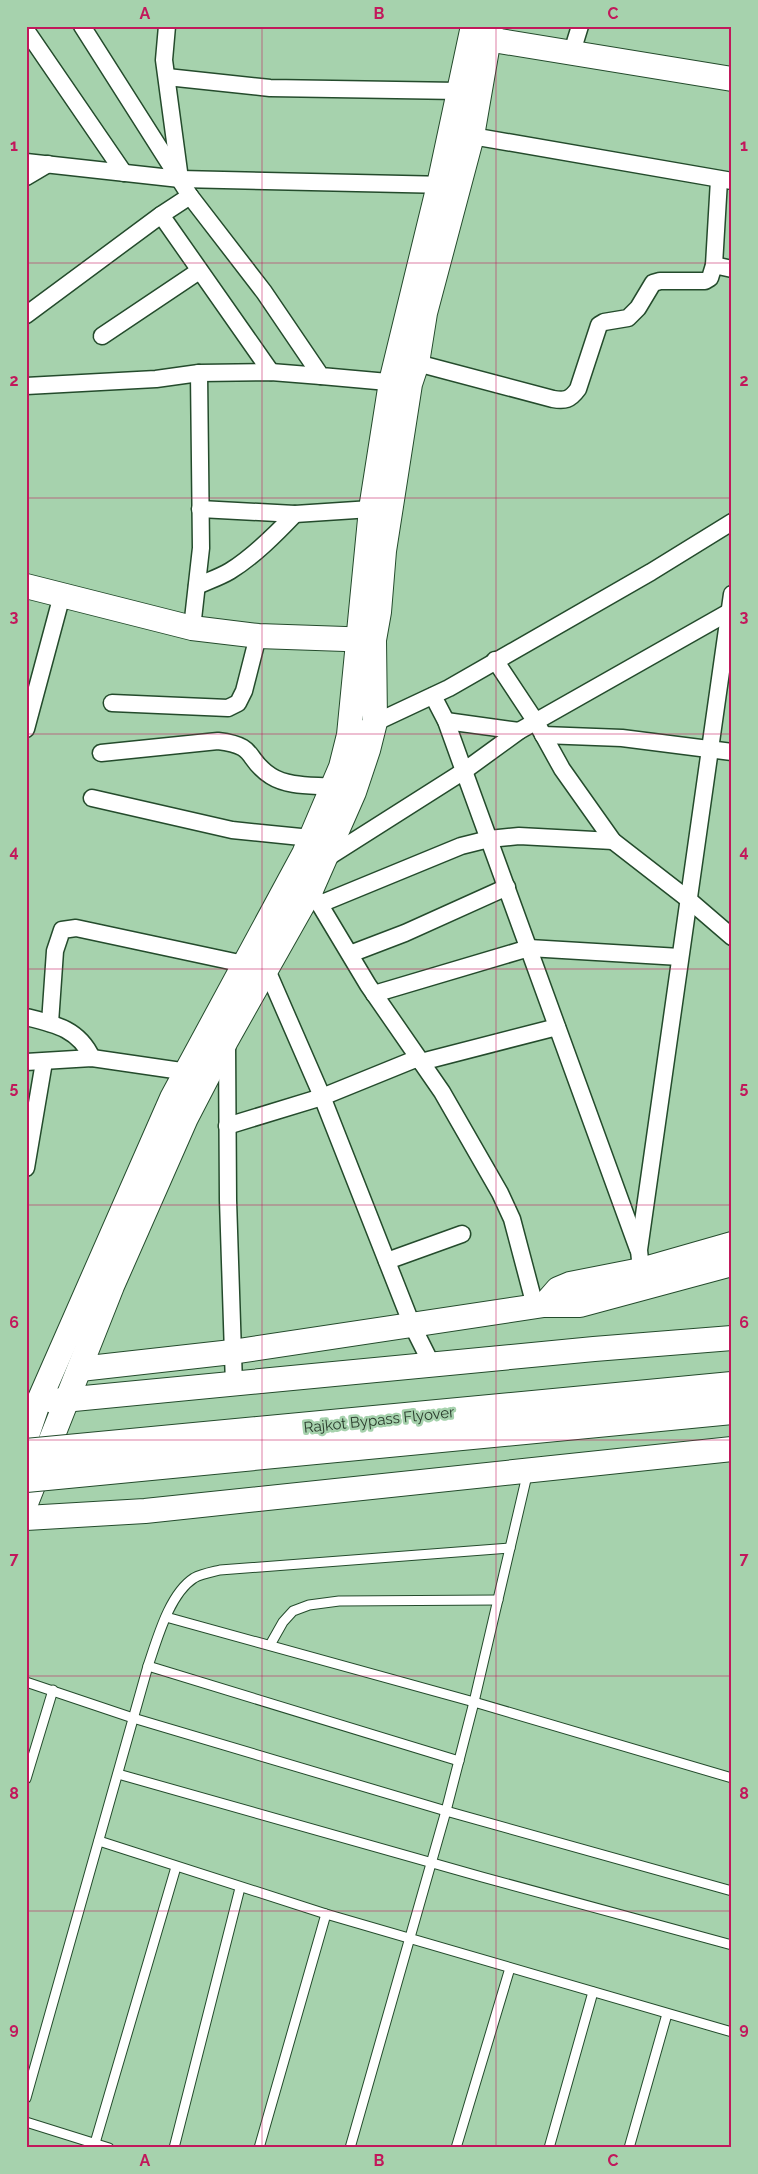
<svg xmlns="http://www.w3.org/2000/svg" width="758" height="2174" font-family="Raleway,sans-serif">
<rect width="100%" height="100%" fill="#a6d2ad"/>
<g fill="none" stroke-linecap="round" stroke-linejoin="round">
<g stroke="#244b2c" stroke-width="11">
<g id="lane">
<polyline points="166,1617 474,1702 732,1778"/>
<polyline points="270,1645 283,1622 293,1611 309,1605 339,1601 498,1600"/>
<polyline points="148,1666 459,1761"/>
<polyline points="26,1682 133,1718 446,1811 732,1891"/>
<polyline points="118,1774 482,1877 732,1945"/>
<polyline points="26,1779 53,1690"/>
<polyline points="99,1841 326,1914 732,2032"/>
<path d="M 26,2098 L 148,1666 C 157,1640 169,1594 194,1578 C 201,1574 212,1572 220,1570 L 510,1548"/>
<polyline points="26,2122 109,2148"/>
<polyline points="95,2143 176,1867"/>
<polyline points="174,2148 240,1888"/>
<polyline points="259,2148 326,1914"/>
<polyline points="350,2148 446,1811 474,1702 528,1471"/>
<polyline points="456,2148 510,1968"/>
<polyline points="549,2148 593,1992"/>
<polyline points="629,2148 667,2014"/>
</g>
</g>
<g stroke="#244b2c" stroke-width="19">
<g id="street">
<polyline points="82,26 190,196 264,292 321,376 399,383"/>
<polyline points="26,30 124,173"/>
<polyline points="572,52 580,26"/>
<polyline points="167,77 270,88 459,91"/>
<polyline points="472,136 732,181"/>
<polyline points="26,162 180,179 164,60 167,26"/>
<polyline points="26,177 48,164"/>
<polyline points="180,179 448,185"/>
<polyline points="161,215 271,372"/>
<polyline points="714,265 719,180"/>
<polyline points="26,315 161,215 190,196"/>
<polyline points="102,336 199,271"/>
<path d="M 417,363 L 553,399 C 565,401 570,400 578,389 L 599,325 L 604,322 L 628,318 L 638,308 L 653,283 L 660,281 L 705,281 L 710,278 L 714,265 L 732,269"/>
<polyline points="26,386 156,379 199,373 271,372 321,376"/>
<polyline points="200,509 295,514 371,509"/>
<path d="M 197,586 C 208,581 220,577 230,571 C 254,556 275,535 295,514"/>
<polyline points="192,628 201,548 199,373"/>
<polyline points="495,660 536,722 562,769 613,841 689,900 732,937"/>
<polyline points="433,696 446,721 464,771 638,1249"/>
<polyline points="112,703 228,708 238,703 244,691 258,636"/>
<polyline points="446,721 519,731"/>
<polyline points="368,726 449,688 651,572 732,522"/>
<polyline points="26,729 62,595"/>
<polyline points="543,735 622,738 732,752"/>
<path d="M 101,753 L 218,741 C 259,746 244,759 271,776 C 288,787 314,785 333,787"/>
<polyline points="92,798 232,830 311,838"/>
<polyline points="327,858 464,771 519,731 729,612"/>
<polyline points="311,890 368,985 442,1092 500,1193 512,1219 535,1306"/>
<polyline points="320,904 461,846 489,839 519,836 613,841"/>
<polyline points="350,954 405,933 507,887"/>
<polyline points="267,970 321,1094 412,1325 432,1365"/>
<polyline points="374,994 529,948 680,957"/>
<path d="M 26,1017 C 55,1024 79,1029 92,1058"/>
<polyline points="50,1023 55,951 62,930 76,928 244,964"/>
<polyline points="227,1044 228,1200 234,1385"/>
<polyline points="26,1062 92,1058 195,1073"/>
<polyline points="421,1062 557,1027"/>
<polyline points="227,1126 322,1097 418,1058"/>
<polyline points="26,1168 44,1062"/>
<polyline points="387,1261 462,1234"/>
<polyline points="642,1280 639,1250 732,594"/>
</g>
</g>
<g stroke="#244b2c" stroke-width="26">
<g id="secondary">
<polyline points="475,37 732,79"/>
<polyline points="26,586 192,628 258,636 374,640"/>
<polyline points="544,1305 558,1289 570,1284 641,1270 732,1244"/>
<polyline points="80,1369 232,1352 544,1305 580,1305 732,1264"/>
<polyline points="53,1401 594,1349 732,1338"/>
<polyline points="26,1438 38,1403 172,1098 304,854 341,767 349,735 371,509 391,382 439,185 473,26"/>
<polyline points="26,1503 112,1286 186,1118 227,1039 311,890 354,792 368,750 375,722 374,640 379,612 384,551 410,384 417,363 425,313 472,136 491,26"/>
<polyline points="26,1518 145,1511 732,1449"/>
</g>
</g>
<use href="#lane" stroke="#fff" stroke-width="9"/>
<use href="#street" stroke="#fff" stroke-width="16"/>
<use href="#secondary" stroke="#fff" stroke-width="24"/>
<g stroke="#244b2c" stroke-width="30" stroke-linecap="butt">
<g id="highway-bridge">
<polyline points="26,1453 732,1386"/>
<polyline points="26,1478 732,1410"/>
</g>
</g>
<use href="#highway-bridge" stroke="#fff" stroke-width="28"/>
</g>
<path fill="none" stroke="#c2185b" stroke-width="1" stroke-opacity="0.55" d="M 262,26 L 262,2148M 496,26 L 496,2148M 26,263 L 732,263M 26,498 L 732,498M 26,734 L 732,734M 26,969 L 732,969M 26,1205 L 732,1205M 26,1440 L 732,1440M 26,1676 L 732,1676M 26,1911 L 732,1911"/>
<g text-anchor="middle" stroke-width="5" stroke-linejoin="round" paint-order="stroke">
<g font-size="15" fill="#2a3b2c" stroke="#a6d2ad">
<text transform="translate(379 1420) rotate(-6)" y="5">Rajkot Bypass Flyover</text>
</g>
</g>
<rect width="758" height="2174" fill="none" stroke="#a6d2ad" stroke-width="55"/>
<rect x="28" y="28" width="702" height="2118" fill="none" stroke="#c2185b" stroke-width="2"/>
<g font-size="16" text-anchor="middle" font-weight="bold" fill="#c2185b">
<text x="145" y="19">A</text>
<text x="379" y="19">B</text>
<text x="613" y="19">C</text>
<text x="14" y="151">1</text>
<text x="744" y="151">1</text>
<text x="14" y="386">2</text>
<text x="744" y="386">2</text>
<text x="14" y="622">3</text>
<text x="744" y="622">3</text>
<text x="14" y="857">4</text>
<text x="744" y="857">4</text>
<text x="14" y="1093">5</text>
<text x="744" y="1093">5</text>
<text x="14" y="1328">6</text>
<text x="744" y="1328">6</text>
<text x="14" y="1564">7</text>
<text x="744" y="1564">7</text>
<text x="14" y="1799">8</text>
<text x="744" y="1799">8</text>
<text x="14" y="2034">9</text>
<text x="744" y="2034">9</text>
<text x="145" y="2166">A</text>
<text x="379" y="2166">B</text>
<text x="613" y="2166">C</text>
</g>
</svg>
